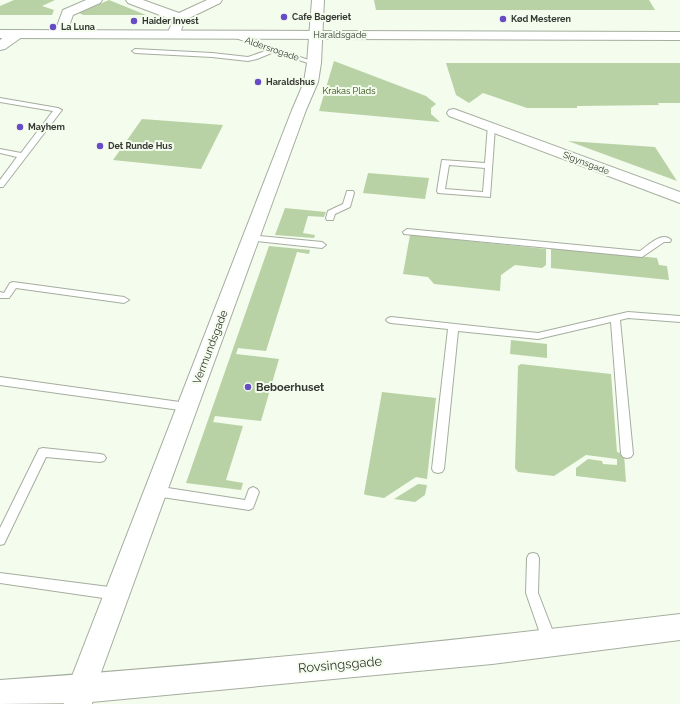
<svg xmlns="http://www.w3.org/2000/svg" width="680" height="704" font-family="Raleway,sans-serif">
<rect width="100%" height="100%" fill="#f4fced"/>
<g fill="#b8d2a5">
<polygon points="14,0 55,0 42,6 54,10 52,15 0,15 0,6"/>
<polygon points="109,0 146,15 83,15 79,13"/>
<polygon points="374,0 649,0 655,10 376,10"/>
<polygon points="334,61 426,96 436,104 431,108 431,114 440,122 319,111"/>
<polygon points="446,63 680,63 680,103 658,103 659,105 577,106 577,108 527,108 483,93 469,103 456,95"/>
<polygon points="142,119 223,125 201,169 113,160"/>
<polygon points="568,141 655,147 677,181"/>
<polygon points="368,173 429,178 425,199 363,193"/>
<polygon points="285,208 326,212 324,217 308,216 303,233 315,235 314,238 275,235"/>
<polygon points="410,235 546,249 546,265 542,268 515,265 501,275 500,291 434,284 428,277 403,274"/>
<polygon points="269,246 310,250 309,254 297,252 266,351 238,348 236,354 279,359 261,421 215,416 213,422 243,426 226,480 243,483 241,490 186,483"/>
<polygon points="551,247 657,258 659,265 667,266 669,280 551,268"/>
<polygon points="511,340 547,344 547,358 510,354"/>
<polygon points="521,364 611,374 617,452 624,454 626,482 576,476 576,468 588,459 602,461 603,464 617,465 617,459 586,455 554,476 518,472 515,468 518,366"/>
<polygon points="382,392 436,398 427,479 416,477 384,498 366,495 364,494"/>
<polygon points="418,484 427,485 425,495 415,502 394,499"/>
</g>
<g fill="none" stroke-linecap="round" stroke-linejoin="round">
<g stroke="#a5ad9f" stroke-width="2">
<g id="service">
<polygon points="228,33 232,33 317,63 314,65 274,52 257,59 248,61 212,57 135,53 132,51 135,49 212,53 248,57 268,50 228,35"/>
<polygon points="0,98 58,108 62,110 3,187 0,187 0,180 17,157 0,153 0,149 21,153 53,111 0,102"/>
<path d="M 488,125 L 491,125 L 495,127 L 490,197 L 438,193 L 437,191 L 442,160 L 485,163 ZM 449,165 L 485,168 L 483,192 L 445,189 Z"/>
<polygon points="347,191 353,191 354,193 350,207 335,214 333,220 327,220 326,218 328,211 343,204"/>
<path d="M 407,229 L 640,251 C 649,245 662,231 671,240 L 670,242 L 664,242 L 642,257 L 404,234 L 403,232 Z"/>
<polygon points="250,235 322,242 326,245 322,248 247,240 246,238 247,236"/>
<polygon points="13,282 124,297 129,300 124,303 16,288 9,298 0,298 0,292 4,293 10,283"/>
<polygon points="628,312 680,316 680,322 628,318 620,320 633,454 631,457 627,458 623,457 621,454 611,322 538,339 458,331 444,469 442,472 438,473 434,472 432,469 448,329 391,323 388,322 386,320 388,318 391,317 538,333"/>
<polygon points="0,377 187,403 191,404 192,407 191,410 187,411 0,385"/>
<polygon points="43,448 100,454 104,455 106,458 104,461 100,462 46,457 4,544 0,545 0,528 39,449"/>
<polygon points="155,486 245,500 249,489 253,487 257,489 259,492 253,508 249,510 155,496 151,494 149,491 151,488"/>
<polygon points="533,553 537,554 539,558 538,593 557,642 555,646 550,648 545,646 543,642 526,593 527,558 529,554"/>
<polygon points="0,573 117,588 121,590 123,594 121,598 117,600 0,583"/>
</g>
</g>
<g stroke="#a5ad9f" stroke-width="2">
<g id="minor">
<polygon points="86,0 102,0 100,3 73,15 65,37 55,37 54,34 63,10"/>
<polygon points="126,0 143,0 179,13 207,0 222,0 220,3 185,20 178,38 168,38 167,35 173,20 128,3"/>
<polygon points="312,0 324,0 321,63 318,82 306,110 95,689 92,704 64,704 67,689 292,110 304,82 307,63"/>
<polygon points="17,30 22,31 23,34 22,37 5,49 0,50 0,40 12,31"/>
<polygon points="454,109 680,192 680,203 449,116 447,113 449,110"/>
</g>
</g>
<g stroke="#a5ad9f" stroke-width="2">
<g id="tertiary">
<polygon points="0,30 680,32 680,40 0,38"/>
<path d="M 680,614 L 680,640 L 492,664 L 81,703 L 0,704 L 0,680 C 227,664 454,641 680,614 Z"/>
</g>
</g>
<use href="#service" fill="#fff" fill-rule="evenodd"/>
<use href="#minor" fill="#fff" fill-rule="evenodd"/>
<use href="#tertiary" fill="#fff" fill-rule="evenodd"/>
</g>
<g fill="#674cc5" stroke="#f4fced" stroke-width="1.5">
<circle cx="284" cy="17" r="4"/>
<circle cx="503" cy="19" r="4"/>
<circle cx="134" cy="21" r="4"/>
<circle cx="53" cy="27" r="4"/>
<circle cx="258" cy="82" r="4"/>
<circle cx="20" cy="127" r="4"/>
<circle cx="100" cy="146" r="4"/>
<circle cx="248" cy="387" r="4"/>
</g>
<g text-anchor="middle" stroke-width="4" stroke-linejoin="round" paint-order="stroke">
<g font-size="9" font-weight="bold" fill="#343732" stroke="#f4fced" text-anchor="start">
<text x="292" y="20">Cafe Bageriet</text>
<text x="511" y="22">Kød Mesteren</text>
<text x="142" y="24">Haider Invest</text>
<text x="61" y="30">La Luna</text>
<text x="266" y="85">Haraldshus</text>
<text x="28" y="130">Mayhem</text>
<text x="108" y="149">Det Runde Hus</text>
</g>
<g font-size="9" fill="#343732" stroke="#f4fced">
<text x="340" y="38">Haraldsgade</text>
<text transform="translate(272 49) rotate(19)" y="3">Aldersrogade</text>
<text transform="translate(586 163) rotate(21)" y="3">Sigynsgade</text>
</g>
<g font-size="9" fill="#294609" stroke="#f4fced">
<text x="349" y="94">Krakas Plads</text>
</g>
<g font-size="11" fill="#343732" stroke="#f4fced">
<text transform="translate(210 347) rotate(-69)" y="4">Vermundsgade</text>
</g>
<g font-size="11" font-weight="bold" fill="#343732" stroke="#f4fced" text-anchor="start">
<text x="256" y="391">Beboerhuset</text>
</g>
<g font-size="13" fill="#343732" stroke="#f4fced">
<text transform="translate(340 664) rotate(-5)" y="5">Rovsingsgade</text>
</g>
</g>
</svg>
